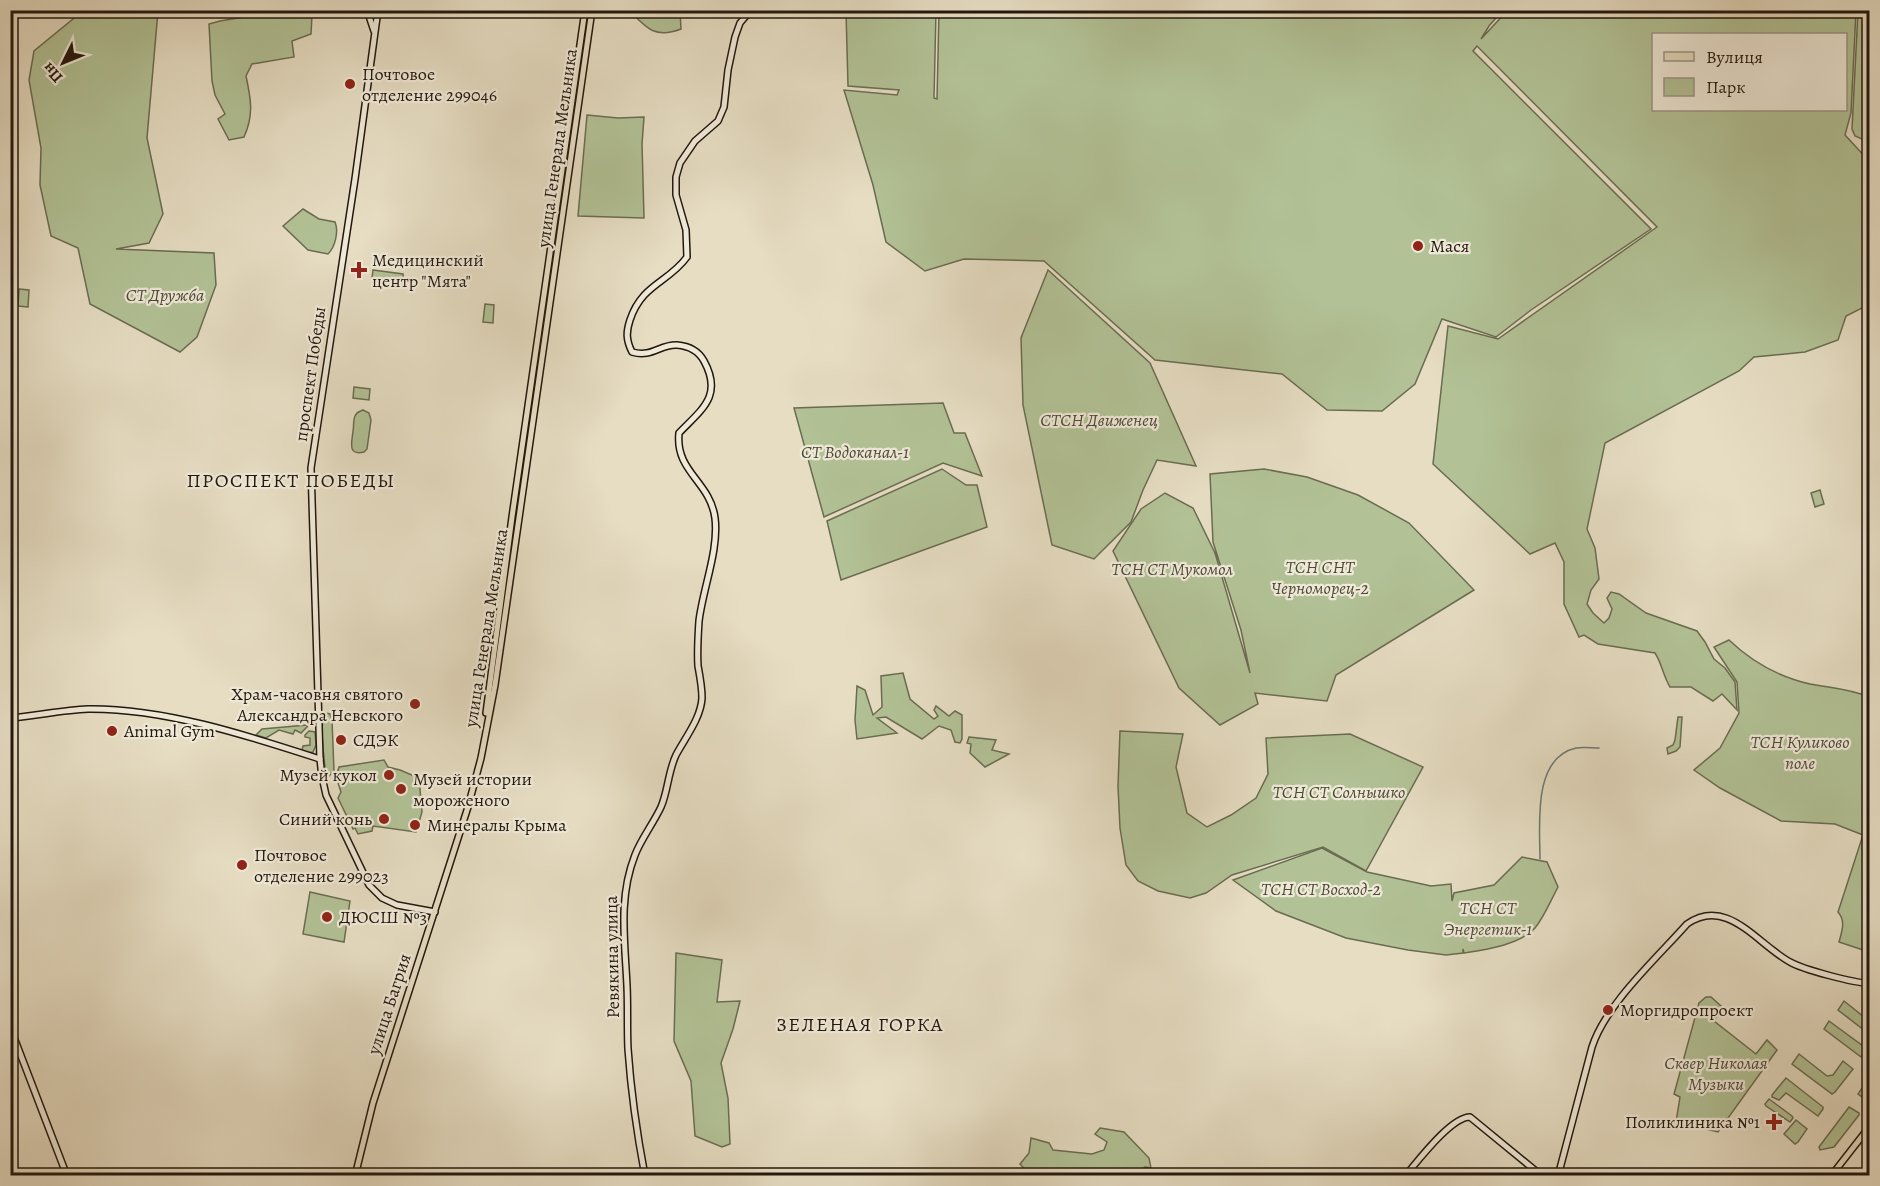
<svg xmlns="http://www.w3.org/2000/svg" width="1880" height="1186" font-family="Alegreya,serif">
<rect width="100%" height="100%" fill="#e6ddc3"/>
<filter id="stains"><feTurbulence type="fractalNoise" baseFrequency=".00333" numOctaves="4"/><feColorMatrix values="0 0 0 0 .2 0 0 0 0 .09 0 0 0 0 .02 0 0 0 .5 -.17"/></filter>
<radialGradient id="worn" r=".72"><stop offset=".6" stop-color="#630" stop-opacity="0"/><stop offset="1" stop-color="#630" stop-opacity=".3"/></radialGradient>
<g fill="#b2c296" stroke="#6a6c52" stroke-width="1.5" fill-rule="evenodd">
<polygon points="84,10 158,11 147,138 163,214 149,243 116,249 214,253 216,285 197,337 180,352 90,304 78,248 51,236 40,185 41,148 29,80 34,51"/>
<path d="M 630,11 L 680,11 L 681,29 C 655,39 646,28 630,11 Z"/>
<path d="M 846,11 L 936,11 L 934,98 L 937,99 L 939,11 L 1502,11 L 1489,26 L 1481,39 L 1507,11 L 1856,11 L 1851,113 L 1845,135 L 1869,161 L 1870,292 L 1868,305 L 1846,316 L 1838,340 L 1805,352 L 1754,357 L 1739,371 L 1605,443 L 1587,529 L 1595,548 L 1599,579 L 1591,590 L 1587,604 L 1593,613 L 1604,623 L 1609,618 L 1612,609 L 1607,598 L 1611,592 L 1619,594 L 1646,613 L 1697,631 L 1705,642 L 1714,659 L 1725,668 L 1735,682 L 1737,710 L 1722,694 L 1713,701 L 1691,687 L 1670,687 C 1663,675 1662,664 1655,653 L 1598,644 L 1584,635 L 1579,637 L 1564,604 L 1564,562 L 1555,543 L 1530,554 L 1433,464 L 1448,326 L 1498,339 L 1657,227 L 1477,46 L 1473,51 L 1651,229 L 1531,310 L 1496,337 L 1442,319 L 1415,384 L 1382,411 L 1327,410 L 1282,374 L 1155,360 L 1044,261 L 964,259 L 925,271 L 886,242 L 873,185 L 844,90 L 897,95 L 899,90 L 848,86 ZM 1654,34 L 1846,34 L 1846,110 L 1654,110 Z"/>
<polygon points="1858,11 1869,11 1869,142 1855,136 1852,129"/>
<path d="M 275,12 L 312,15 L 311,34 L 292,41 L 294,57 L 252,64 L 246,76 C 251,99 254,115 244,137 L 229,140 L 218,119 L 225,114 L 215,95 L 212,81 L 209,24 L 220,21 Z"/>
<polygon points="587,115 618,118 644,117 642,144 644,218 578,216"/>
<path d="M 303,209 L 319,219 L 335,222 C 339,232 335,247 328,254 L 308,250 L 283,226 Z"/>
<polygon points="373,270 403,274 404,286 398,287 398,282 372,278"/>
<polygon points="1048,270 1150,363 1196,466 1157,460 1143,490 1131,522 1094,559 1052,545 1023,405 1021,338"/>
<polygon points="19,289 29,290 28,307 18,306"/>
<polygon points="485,304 494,305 493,323 483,322"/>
<polygon points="354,387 370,389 369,400 353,398"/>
<polygon points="943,403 954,433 965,433 982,476 943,463 824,517 794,408"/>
<path d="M 363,410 L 369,413 L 371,420 L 367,449 L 364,452 C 347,456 352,442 353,431 C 354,427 353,420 355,416 C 357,411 359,412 363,410 Z"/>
<polygon points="942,469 966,485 977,485 987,527 841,580 827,521"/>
<polygon points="1264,469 1307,477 1358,495 1409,523 1474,590 1336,675 1327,701 1255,693 1258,704 1220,725 1179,688 1113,551 1141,509 1165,493 1193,508 1215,553 1250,673 1241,630 1213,542 1210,474"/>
<polygon points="1820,490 1824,504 1815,507 1811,493"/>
<path d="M 1729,640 C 1752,662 1779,677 1810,684 C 1831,688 1850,689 1869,697 L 1869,952 L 1839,942 C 1842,931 1846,921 1838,912 L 1863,835 L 1835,824 L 1781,821 L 1720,788 L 1694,770 L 1720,748 L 1739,713 L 1737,682 L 1714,647 Z"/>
<polygon points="903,673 910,699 934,719 938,716 934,710 936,706 949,716 955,711 962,715 962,739 960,743 955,742 951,730 939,726 922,739 886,717 877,718 897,733 857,739 855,720 857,686 865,690 873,715 882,707 881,676"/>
<path d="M 325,713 L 330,714 L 332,720 L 334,771 L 329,776 L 326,773 L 325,768 C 324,754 319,725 325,713 Z"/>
<polygon points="1678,717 1682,717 1680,747 1676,751 1668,754 1667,748 1673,745 1675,740"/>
<polygon points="314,720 301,733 295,730 293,734 279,730 266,738 256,735 262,729 307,725"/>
<polygon points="309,731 315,732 316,745 313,752 308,753 302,750 303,746 310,745 310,738 305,737 305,735"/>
<polygon points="1120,731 1183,734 1176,767 1187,813 1207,827 1231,815 1256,798 1268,774 1266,738 1350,734 1423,767 1366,871 1323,847 1232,875 1206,893 1190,898 1158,891 1138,881 1126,865 1120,828 1118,786"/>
<polygon points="969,737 996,740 992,750 1009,754 985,767 970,753 971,744 967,743"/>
<polygon points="384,760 388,767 400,770 419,778 422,812 416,832 373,826 372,831 358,834 355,828 353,829 338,798 341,792 336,777 339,767"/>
<path d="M 1322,848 L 1367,872 L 1431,886 L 1451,884 L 1452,901 L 1454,893 L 1494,885 L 1522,857 L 1547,862 L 1558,887 C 1551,900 1544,917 1535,928 C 1520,945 1484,950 1464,953 L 1463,949 L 1463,953 L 1446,955 L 1408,950 L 1346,938 L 1276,911 L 1233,880 Z"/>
<polygon points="310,892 350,901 344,942 303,934"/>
<polygon points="676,953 722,960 717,1002 740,1001 733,1029 721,1063 728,1098 730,1144 722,1147 695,1136 691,1081 674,1041"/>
<polygon points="1706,997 1711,997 1722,1007 1714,1021 1756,1054 1767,1040 1777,1050 1718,1132 1676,1122 1680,1097 1674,1094 1699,1003"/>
<polygon points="1844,1001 1869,1021 1869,1034 1838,1010"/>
<polygon points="1829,1021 1867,1049 1861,1057 1824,1029"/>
<polygon points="1799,1054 1827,1076 1833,1075 1843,1061 1853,1069 1835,1092 1832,1094 1792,1064"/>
<polygon points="1786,1078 1823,1107 1823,1109 1818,1116 1786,1093 1779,1100 1772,1097 1772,1095"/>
<polygon points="1869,1078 1869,1102 1858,1094"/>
<polygon points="1769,1099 1792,1116 1793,1118 1790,1122 1766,1106 1765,1104"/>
<polygon points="1849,1107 1859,1113 1859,1115 1834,1147 1820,1150 1819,1147"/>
<polygon points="1796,1120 1807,1129 1798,1142 1795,1144 1784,1134"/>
<polygon points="1100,1128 1124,1132 1149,1158 1151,1168 1145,1167 1140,1171 1143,1175 1134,1175 1130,1172 1127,1176 1027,1176 1028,1173 1020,1164 1029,1153 1031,1138 1049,1143 1053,1150 1092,1154 1104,1150 1107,1142 1095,1134"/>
</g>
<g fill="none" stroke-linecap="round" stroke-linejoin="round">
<path stroke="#6c7878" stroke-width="1.5" d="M 1540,859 C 1540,825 1532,758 1576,748 C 1583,747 1592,748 1599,748"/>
<g stroke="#23170e" stroke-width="8">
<g id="secondary">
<polyline points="367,10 374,31"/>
<polyline points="378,10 355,179 311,468 320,759 322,777 326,795 369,885 382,898 397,905 435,912"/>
<path d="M 10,718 C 36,716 62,710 88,709 C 164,708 249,736 320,759"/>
<polyline points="10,1027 67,1176"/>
<path d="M 645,1176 C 637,1134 631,1092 628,1049 C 627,1028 628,1007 627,986 C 625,941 618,898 635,855 C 641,839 653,824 661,807 C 668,791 668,772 676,755 C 685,738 701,718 702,698 C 702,687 700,677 698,666 C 697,651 698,636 699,621 C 703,588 719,550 715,518 C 710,481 675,472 679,433 C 702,409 723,396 704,361 C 698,350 689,346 677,345 C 660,344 652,358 632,352 C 626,340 626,332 630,320 C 642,284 668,283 687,257 L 686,230 L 676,195 L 676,177 L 680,163 L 695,141 L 718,121 L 724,107 L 728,70 L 735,37 L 740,23 L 751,10"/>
<path d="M 1405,1176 C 1418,1161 1451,1117 1470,1117 L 1542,1176"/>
<path d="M 1558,1176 L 1592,1047 C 1606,1004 1656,959 1687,924 C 1727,896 1757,944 1790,962 C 1802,969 1856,984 1870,983"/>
</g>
</g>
<g stroke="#23170e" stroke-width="8">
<g id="primary">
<polyline points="486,713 512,517 585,10"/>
<polyline points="355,1176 373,1103 468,807 481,758 495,685 592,10"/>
<polyline points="1831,1176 1870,1126"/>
</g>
</g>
<use href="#secondary" stroke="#efe9d8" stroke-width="5"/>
<use href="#primary" stroke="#e6ddc3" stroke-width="5"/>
</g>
<g fill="#8f2418" stroke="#efe9d8" stroke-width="2">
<circle cx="350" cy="84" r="6"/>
<circle cx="1418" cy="246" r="6"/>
<path d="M356 261h6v6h6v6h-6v6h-6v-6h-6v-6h6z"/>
<circle cx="415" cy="704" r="6"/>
<circle cx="112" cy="731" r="6"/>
<circle cx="341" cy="740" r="6"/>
<circle cx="389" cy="775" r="6"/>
<circle cx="401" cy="789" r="6"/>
<circle cx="384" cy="819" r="6"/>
<circle cx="415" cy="825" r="6"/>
<circle cx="242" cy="865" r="6"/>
<circle cx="327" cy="917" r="6"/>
<circle cx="1608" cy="1010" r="6"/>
<path d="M1771 1113h6v6h6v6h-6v6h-6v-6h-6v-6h6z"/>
</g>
<g text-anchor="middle" stroke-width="4.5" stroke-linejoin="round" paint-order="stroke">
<g font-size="18" fill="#23170e" stroke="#efe9d8" text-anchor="start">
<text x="362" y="80">Почтовое<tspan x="362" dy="21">отделение 299046</tspan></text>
<text x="1430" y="252">Мася</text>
<text x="372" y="266">Медицинский<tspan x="372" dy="21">центр "Мята"</tspan></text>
<text x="403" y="700" text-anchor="end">Храм-часовня святого<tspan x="403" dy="21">Александра Невского</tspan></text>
<text x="124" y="737">Animal Gym</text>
<text x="353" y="746">СДЭК</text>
<text x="377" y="781" text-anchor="end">Музей кукол</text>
<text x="413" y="785">Музей истории<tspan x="413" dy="21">мороженого</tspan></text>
<text x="372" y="825" text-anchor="end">Синий конь</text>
<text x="427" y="831">Минералы Крыма</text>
<text x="254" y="861">Почтовое<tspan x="254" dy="21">отделение 299023</tspan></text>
<text x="339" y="923">ДЮСШ №3</text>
<text x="1620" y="1016">Моргидропроект</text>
<text x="1760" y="1128" text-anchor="end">Поликлиника №1</text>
</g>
<g font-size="18" fill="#23170e" stroke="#efe9d8">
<text transform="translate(557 148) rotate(-82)" y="6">улица Генерала Мельника</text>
<text transform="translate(310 374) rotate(-82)" y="6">проспект Победы</text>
<text transform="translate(486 628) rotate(-81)" y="6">улица Генерала Мельника</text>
<text transform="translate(612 957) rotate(-91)" y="6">Ревякина улица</text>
<text transform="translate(389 1004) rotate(-72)" y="6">улица Багрия</text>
</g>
<g font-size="18" font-style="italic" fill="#4e4a37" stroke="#efe9d8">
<text x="165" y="301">СТ Дружба</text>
<text x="1099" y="426">СТСН Движенец</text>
<text x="855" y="458">СТ Водоканал-1</text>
<text x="1320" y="573">ТСН СНТ<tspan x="1320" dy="21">Черноморец-2</tspan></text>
<text x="1172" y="575">ТСН СТ Мукомол</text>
<text x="1800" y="748">ТСН Куликово<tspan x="1800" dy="21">поле</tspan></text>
<text x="1339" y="798">ТСН СТ Солнышко</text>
<text x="1321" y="895">ТСН СТ Восход-2</text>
<text x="1488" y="914">ТСН СТ<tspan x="1488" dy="21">Энергетик-1</tspan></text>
<text x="1716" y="1069">Сквер Николая<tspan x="1716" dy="21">Музыки</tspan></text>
</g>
<g font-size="20" letter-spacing="1.5" fill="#23170e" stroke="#efe9d8">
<text x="291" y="487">ПРОСПЕКТ ПОБЕДЫ</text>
<text x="860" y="1031">ЗЕЛЕНАЯ ГОРКА</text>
</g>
</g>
<rect width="1880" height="1186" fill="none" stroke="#e6ddc3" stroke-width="36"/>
<rect x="12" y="12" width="1856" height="1162" fill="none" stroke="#23170e" stroke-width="3"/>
<rect x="18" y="18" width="1844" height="1150" fill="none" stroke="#23170e" stroke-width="1.5"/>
<rect x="1652" y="33" width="195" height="78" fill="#efe9d8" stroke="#9d9587" stroke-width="1.5"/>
<rect x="1664" y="52" width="30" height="9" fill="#e6ddc3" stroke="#9d9587" stroke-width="1.5"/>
<text x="1706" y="63" font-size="18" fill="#23170e">Вулиця</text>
<rect x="1664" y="78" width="30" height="18" fill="#b2c296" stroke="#9d9587" stroke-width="1.5"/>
<text x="1706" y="93" font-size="18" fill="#23170e">Парк</text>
<g transform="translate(63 63) rotate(227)" stroke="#efe9d8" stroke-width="4.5" paint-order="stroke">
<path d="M0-4.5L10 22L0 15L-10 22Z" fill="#23170e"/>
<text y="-9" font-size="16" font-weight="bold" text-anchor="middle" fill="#23170e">Пн</text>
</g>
<rect width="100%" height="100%" filter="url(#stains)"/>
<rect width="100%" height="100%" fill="url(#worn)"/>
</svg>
